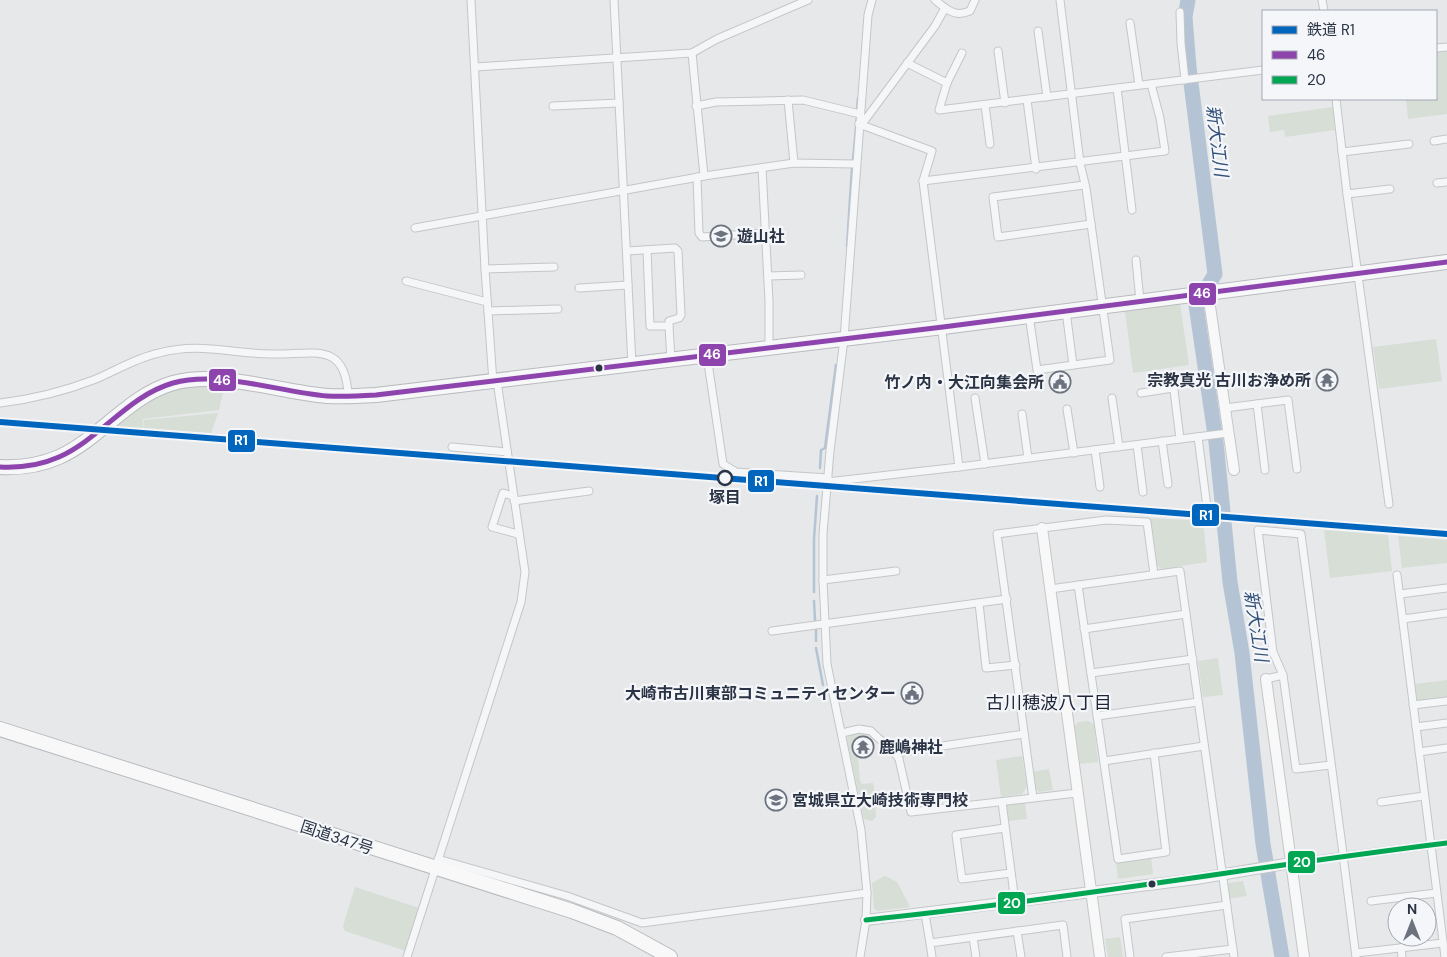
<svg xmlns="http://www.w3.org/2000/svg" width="1447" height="957" font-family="'DM Sans','Noto Sans JP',sans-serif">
<rect width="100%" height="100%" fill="#e6e8ea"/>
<g fill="#d6ded6">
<polygon points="1447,50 1447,114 1408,119 1406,99 1436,99 1436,51"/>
<polygon points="1333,107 1335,130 1285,137 1284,130 1270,132 1268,116"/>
<polygon points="1180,304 1189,365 1133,373 1125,311"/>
<polygon points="1436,339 1442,381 1379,389 1373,347"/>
<polygon points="193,384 225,385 219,410 143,419 142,429 108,427 155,395"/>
<polygon points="218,413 211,433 143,428 144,420"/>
<polygon points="1149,518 1203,521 1207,562 1162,569 1156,565"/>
<polygon points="1324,530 1388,535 1392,571 1330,578"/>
<polygon points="1398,536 1447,540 1447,563 1402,568"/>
<polygon points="1218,658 1223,695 1203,697 1198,661"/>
<polygon points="1447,680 1447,699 1418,704 1415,684"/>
<polygon points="1088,721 1094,724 1098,762 1080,764 1075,726 1078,722"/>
<polygon points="858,733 866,734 872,740 870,743 859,744 857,747 860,781 862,784 873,783 874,786 876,817 872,821 864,819 847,739 848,735"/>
<polygon points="1022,756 1027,786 1022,794 1001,797 996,760"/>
<polygon points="1049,769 1053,790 1039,792 1035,788 1032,772"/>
<polygon points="1025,802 1027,819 1007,821 1005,807 1008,803"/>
<polygon points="1151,857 1153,874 1118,879 1116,861"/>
<polygon points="885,876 897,882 910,907 877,911 874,908 872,883"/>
<polygon points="1243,881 1247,896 1228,899 1226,886 1229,883"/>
<polygon points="355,887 419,908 406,951 345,931 343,926"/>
<polygon points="1120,937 1123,957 1108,957 1105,939"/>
</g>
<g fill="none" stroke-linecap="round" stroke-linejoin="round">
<g stroke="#b4c4d5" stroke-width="2.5">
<polyline points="864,25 868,4"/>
<polyline points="857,110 858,98"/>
<polyline points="853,160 857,117"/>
<polyline points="847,246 852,168"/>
<polyline points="820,468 821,450 825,448 836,365"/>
<polyline points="814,592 814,539 817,496"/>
<polyline points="814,601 815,620"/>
<polyline points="816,628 816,641"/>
<polyline points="816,648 823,685"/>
</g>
<g stroke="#b4c4d5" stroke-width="15">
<polyline points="1188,0 1185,17 1189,67 1215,274 1209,284"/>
<polyline points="1199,300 1196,305 1216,442 1230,582 1242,653 1263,844 1282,957"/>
</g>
<g stroke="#c4c6c8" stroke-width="9">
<g id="street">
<polyline points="471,0 485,269 493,382"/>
<polyline points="614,0 632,365"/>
<polyline points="935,0 945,8"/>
<polyline points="1322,0 1324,11"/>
<polyline points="1180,12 1181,43 1185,80"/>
<polyline points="1130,23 1139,85"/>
<polyline points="1038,31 1047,97"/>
<polyline points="1436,48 1447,47"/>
<polyline points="998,51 1005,103"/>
<polyline points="692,53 704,176"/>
<polyline points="962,53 947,83 939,110 1263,70"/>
<polyline points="907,63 947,83"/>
<polyline points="475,67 692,53 717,39 808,0"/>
<polyline points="1117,88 1132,210"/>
<polyline points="1336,99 1347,194 1390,189"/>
<polyline points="788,100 794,163"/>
<polyline points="1027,100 1036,169"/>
<polyline points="985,105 990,144"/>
<polyline points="553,106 619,103"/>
<polyline points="696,106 716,102 803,100 860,114"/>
<polyline points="859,124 932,151 923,181 959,467 1228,433"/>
<path d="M 859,124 L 865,120 L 935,26 L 945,8 C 954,14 960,15 970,11 L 975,0"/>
<polyline points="1434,141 1447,139"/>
<polyline points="1342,152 1409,144"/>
<polyline points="762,168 769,301 769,348"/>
<polyline points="697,177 699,233 702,237 766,233"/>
<polyline points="923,181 1165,151 1160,118 1151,84"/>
<polyline points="1437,183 1447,182"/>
<polyline points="1084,185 993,197 998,237 1091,224"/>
<polyline points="1347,194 1389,504"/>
<polyline points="415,228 704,176 794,163 855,164"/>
<polyline points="647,250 650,326 669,326 671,360"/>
<polyline points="627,251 675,248 678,251 681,315 679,318 669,321 669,326"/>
<polyline points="1136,260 1140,301"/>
<polyline points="485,269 554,267"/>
<polyline points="768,276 801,275"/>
<polyline points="406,281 487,302"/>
<polyline points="579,288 628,285"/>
<polyline points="488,311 558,309"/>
<polyline points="1066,311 1073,365"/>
<polyline points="1029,315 1037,370 1110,360 1086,188 1080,163 1060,0"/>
<polyline points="707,356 723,464 736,472 828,478"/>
<polyline points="1172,374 1180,439"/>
<polyline points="1141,393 1173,388"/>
<polyline points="975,398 985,464"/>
<polyline points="1112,398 1119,447"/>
<path d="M 0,403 C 33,399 65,391 96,379 C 117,370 136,358 159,353 C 201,342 231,354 272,354 C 312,355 346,340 348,396"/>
<polyline points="1257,404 1265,470"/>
<polyline points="1225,408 1288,400 1297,469"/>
<polyline points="1067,409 1074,453"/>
<polyline points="1022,414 1028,458"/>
<polyline points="1198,437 1207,507"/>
<polyline points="1162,441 1168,484"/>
<polyline points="1137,445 1143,492"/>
<polyline points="452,447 507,452"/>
<polyline points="1095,450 1100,487"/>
<polyline points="827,482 959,467"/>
<polyline points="513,496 503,493 492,527 518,534"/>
<polyline points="514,501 589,491"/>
<polyline points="1397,575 1445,957"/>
<polyline points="823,580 896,571"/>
<polyline points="1078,585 1118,859 1166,852 1154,753"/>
<polyline points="1050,589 1180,571 1234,957"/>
<polyline points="1400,594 1447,588"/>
<polyline points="979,603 986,668 1016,665"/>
<polyline points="1403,619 1447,613"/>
<polyline points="1084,629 1186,614"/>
<polyline points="772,631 1007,599"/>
<polyline points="1091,673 1193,659"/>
<polyline points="1266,679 1283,675"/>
<polyline points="1413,705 1447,701"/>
<polyline points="1097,716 1198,702"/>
<polyline points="1416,727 1447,723"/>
<path d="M 842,733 L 859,729 L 871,731 C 880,741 893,748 899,759 L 911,812 L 1077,793"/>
<polyline points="1419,752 1447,748"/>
<polyline points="895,753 1024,734"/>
<polyline points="1104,761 1204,746"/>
<polyline points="1331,765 1296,769 1283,675 1273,652 1258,530 1301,534 1342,846 1343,855 1356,957"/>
<polyline points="1033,798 997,534 1106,520 1147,522 1154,574"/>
<polyline points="1002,802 1015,902"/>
<polyline points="1381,802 1424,796"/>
<polyline points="1005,828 956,835 962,879 1011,873"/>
<polyline points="438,859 567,896 642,923 867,893"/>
<polyline points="1291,863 1447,843"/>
<polyline points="1371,901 1436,893"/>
<polyline points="925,914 930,943"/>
<polyline points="1017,931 1021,957"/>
<polyline points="973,937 976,957"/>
<polyline points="1401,948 1402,957"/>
<polyline points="1356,953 1443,943"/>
<polyline points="407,957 521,602 525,572 497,381"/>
<polyline points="860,957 866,920 867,893 861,830 827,664 823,580 823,534 830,451 844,339 868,15 872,0"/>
<polyline points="932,957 930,943 1063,925 1067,957"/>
<polyline points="1130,957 1125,919 1227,905"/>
<polyline points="1166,957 1233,949"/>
</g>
</g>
<g stroke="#c4c6c8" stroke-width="12">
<g id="secondary">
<polyline points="1208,293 1234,470"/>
<polyline points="1042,528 1100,957"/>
<polyline points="1266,679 1304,957"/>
<polyline points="866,920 1196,879 1291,863"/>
</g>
</g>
<g stroke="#b8bbbf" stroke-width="16">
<g id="highway">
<path d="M 0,467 C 20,468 41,465 59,457 C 101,438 128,396 173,383 C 219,370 279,392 327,396 C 343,397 360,396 376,395 L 943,327 L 1447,262"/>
<polyline points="0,729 572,911 617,928 670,957"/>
</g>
</g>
<use href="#street" stroke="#f5f6f7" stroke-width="7"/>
<use href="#secondary" stroke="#f8f8f8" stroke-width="10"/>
<use href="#highway" stroke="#f8f8f8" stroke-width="14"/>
<g stroke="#f4f6f9" stroke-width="9">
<path id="bus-1" d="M 0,467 C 20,468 41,465 59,457 C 101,438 128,396 173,383 C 219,370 279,392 327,396 C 343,397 360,396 376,395 L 943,327 L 1447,262"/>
</g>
<g stroke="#f4f6f9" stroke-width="9">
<path id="bus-2" d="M 866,920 C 1061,900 1253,867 1447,843"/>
</g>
<use href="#bus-1" stroke="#8e44ad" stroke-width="5"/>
<use href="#bus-2" stroke="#00a651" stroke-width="5"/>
<g stroke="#f4f6f9" stroke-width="10">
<polyline id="rail-1" points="0,422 1447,534"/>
</g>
<use href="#rail-1" stroke="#0065bd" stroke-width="6"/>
</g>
<defs>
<g id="school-ring" transform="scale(1.125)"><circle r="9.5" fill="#f4f6f9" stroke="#6c737f" stroke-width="1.5"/><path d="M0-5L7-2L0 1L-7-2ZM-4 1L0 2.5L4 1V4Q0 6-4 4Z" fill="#6c737f"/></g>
<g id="temple-ring" transform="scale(1.125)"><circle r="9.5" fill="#f4f6f9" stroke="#6c737f" stroke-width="1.5"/><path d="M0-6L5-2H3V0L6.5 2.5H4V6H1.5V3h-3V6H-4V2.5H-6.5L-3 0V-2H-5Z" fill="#6c737f"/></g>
<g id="civic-ring" transform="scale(1.125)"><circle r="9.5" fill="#f4f6f9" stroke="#6c737f" stroke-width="1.5"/><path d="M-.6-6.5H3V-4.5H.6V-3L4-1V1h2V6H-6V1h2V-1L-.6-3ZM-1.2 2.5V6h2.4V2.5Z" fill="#6c737f"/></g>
<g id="university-ring" transform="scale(1.125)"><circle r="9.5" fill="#f4f6f9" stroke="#6c737f" stroke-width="1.5"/><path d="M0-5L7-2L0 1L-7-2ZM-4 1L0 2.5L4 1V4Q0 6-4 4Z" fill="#6c737f"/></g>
</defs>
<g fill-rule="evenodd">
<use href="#school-ring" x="721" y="236"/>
<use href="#temple-ring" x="1327" y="380"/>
<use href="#civic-ring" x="1060" y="382"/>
<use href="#civic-ring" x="912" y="693"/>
<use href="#temple-ring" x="863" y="747"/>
<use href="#university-ring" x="776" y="800"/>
</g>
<g fill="#2b3445" stroke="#f4f6f9" stroke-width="2">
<circle cx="599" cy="368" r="4.5"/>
<circle cx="1152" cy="884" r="4.5"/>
</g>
<circle fill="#f4f6f9" stroke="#2b3445" stroke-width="2.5" cx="725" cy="478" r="7"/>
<g text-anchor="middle" stroke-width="4.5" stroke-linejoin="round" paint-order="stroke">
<g font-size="16" font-weight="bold" fill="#2b3445" stroke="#f4f6f9" text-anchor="start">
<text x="737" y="242">遊山社</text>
<text x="1311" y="386" text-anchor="end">宗教真光 古川お浄め所</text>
<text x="1044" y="388" text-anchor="end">竹ノ内・大江向集会所</text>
<text x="896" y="699" text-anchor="end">大崎市古川東部コミュニティセンター</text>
<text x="879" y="753">鹿嶋神社</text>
<text x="792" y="806">宮城県立大崎技術専門校</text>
</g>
<g font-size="16" font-weight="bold" fill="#2b3445" stroke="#f4f6f9">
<text x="725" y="503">塚目</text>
</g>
<g font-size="16" fill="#2b3445" stroke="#f4f6f9">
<text transform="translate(337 837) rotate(18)" y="6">国道347号</text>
</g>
<g font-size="18" font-style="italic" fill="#34527a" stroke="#f4f6f9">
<text transform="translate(1217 141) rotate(83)" y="6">新大江川</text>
<text transform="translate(1256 626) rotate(81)" y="6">新大江川</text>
</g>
<g font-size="18" fill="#1d2536" stroke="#f4f6f9">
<text x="1049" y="709">古川穂波八丁目</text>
</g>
</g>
<g stroke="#f4f6f9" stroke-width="2">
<rect x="1188" y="282" width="29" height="24" rx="5" fill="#8e44ad"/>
<rect x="698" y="343" width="29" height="24" rx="5" fill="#8e44ad"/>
<rect x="208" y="368" width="29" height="24" rx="5" fill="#8e44ad"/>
<rect x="227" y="429" width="29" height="24" rx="5" fill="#0065bd"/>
<rect x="747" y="469" width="28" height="24" rx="5" fill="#0065bd"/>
<rect x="1191" y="503" width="29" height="24" rx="5" fill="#0065bd"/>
<rect x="1287" y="850" width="29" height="24" rx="5" fill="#00a651"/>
<rect x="997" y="891" width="29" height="24" rx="5" fill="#00a651"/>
</g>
<g font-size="14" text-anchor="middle" font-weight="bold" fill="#fff">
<text x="1202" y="298">46</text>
<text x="712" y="359">46</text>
<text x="222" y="385">46</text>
<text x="241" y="445">R1</text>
<text x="761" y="486">R1</text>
<text x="1206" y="520">R1</text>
<text x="1302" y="867">20</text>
<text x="1012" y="908">20</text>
</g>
<rect x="1262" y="10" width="175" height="90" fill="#f4f6f9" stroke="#a4a8b1"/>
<rect x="1272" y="26" width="25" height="8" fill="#0065bd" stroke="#a4a8b1"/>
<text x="1307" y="35" font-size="15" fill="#2b3445">鉄道 R1</text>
<rect x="1272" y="51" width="25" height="8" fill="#8e44ad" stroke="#a4a8b1"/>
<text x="1307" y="60" font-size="15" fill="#2b3445">46</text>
<rect x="1272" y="76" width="25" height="8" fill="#00a651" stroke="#a4a8b1"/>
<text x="1307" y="85" font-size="15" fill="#2b3445">20</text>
<g transform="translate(1412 922)"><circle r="24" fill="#f4f6f9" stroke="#a4a8b1"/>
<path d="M0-4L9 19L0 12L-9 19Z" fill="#6c737f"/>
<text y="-8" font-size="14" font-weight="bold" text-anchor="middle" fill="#2b3445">N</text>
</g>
</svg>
